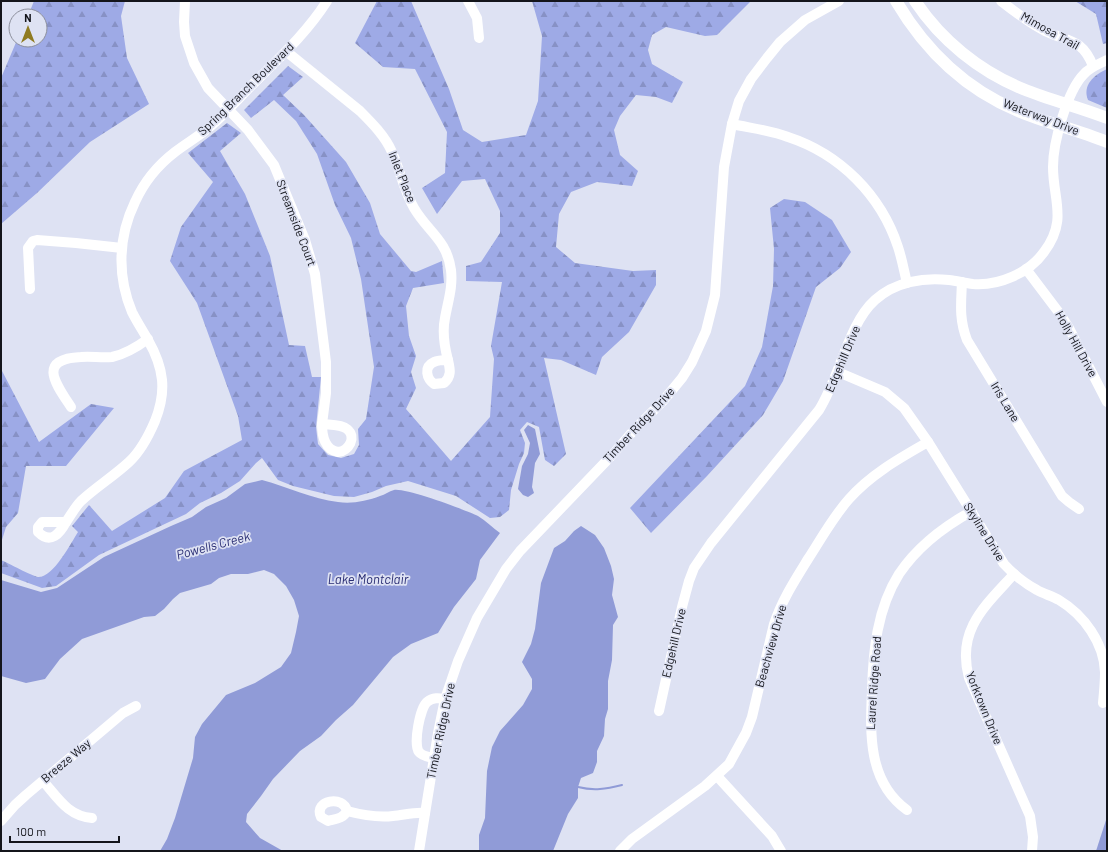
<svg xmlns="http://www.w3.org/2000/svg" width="1108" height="852" font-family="Barlow,sans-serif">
<defs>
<pattern id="forest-firs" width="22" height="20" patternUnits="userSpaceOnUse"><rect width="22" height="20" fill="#9eaae6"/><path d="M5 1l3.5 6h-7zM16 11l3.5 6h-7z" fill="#8791c5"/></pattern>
</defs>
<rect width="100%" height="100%" fill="#dee2f3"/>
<g fill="url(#forest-firs)">
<polygon points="34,1 125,1 121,16 127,58 149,104 90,142 37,193 1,224 1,78 17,40 40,40 40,16 28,16"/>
<path d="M 377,1 L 411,1 L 449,89 L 463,130 L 482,142 L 526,135 L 538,101 L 542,36 L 532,1 L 751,1 L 717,35 L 705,36 L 666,27 L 652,35 L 648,50 L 652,64 L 683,82 L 672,103 L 656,97 L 636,95 L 620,116 L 614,130 L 620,155 L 638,171 L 632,186 L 597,182 L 571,192 L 559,214 L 556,247 L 575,263 L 633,271 L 656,270 L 656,285 L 629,332 L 602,357 L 596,375 L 561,360 L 544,358 L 566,454 L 554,466 L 545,460 L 539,427 L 527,422 L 520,430 L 525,443 L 524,453 L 519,464 L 511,490 L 509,510 L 500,517 L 490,518 L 456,496 L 408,481 L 386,486 L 372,492 L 354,497 L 334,496 L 293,486 L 278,480 L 262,458 L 256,463 L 240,481 L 221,493 L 200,503 L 186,514 L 99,555 L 56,586 L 42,588 L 1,573 L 1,560 C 8,563 32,576 38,577 C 53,578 71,543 78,532 L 72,526 L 89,505 L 112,531 L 165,498 L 184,471 L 242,440 L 238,416 L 197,303 L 170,261 L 181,227 L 213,182 L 188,153 L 227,123 L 241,133 L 220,151 L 245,194 L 270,256 L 289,345 L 305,346 L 312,377 L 321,377 L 316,427 L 318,444 L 328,455 L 341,458 L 354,454 L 359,445 L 358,429 L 366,419 L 374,367 L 361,279 L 351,238 L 335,205 L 317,154 L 296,121 L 274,100 L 251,118 L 244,110 L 288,66 L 303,77 L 283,95 L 304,115 L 346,162 L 370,203 L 380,234 L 411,271 L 416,272 L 442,261 L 444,283 L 413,288 L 406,306 L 409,336 L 416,356 L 411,372 L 416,388 L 406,409 L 451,461 L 490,417 L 494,359 L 491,346 L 502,282 L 466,281 L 466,266 L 481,262 L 500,233 L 500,211 L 485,179 L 462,181 L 437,214 L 422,188 L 445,173 L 447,132 L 415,69 L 383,67 L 355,43 Z"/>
<polygon points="1075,1 1107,1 1107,43 1103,44 1096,14"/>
<path d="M 1107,69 L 1107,108 L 1088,100 C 1082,85 1094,75 1107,69 Z"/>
<polygon points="784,199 805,202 832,220 851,252 840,268 816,287 783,381 763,415 707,476 651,533 630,508 745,386 762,347 773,286 774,249 770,208"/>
<polygon points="1,369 39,442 91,404 114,408 66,466 26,466 18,513 6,527 1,543"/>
</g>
<g fill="#909bd7">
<polygon points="528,425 535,429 540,454 535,463 532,487 534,493 528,497 523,495 518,489 522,466 528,454 530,443 524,430"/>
<path d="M 262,480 C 288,487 312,499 338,502 C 352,504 367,501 380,496 C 385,495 389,491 394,490 C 407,488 465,510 478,516 C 486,521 493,528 500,533 L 480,560 L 476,579 L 454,607 L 438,633 L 411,644 L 393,657 L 353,705 L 336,720 L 321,736 L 300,751 L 273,779 L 261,796 L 247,814 L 246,822 L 260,838 L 283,851 L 160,851 L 167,839 L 175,818 L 193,758 L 195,737 L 202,724 L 226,695 L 255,683 L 281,667 L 291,653 L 296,632 L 299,616 L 294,600 L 286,586 L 274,574 L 264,570 L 248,574 L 231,574 L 219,578 L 211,584 L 180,593 L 173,599 L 164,609 L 155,616 L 144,617 L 82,639 L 60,659 L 45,679 L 26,683 L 1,676 L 1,580 L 41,592 L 57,588 L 104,557 L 171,526 L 192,517 L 206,507 L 226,498 L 245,484 Z"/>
<polygon points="581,526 595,535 604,548 611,566 614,579 612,595 618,617 613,625 612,660 608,681 608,709 605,719 604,736 597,751 597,762 593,773 581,778 578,787 578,798 568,814 553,851 479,851 479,835 485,818 487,771 492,747 500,731 523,705 532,689 532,679 522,662 531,644 535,629 541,583 554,548 565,541 574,531"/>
<polygon points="1107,817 1107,851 1096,851"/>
</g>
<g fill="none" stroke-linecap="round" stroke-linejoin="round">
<path stroke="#909bd7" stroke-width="2" d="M 578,787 C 594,791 606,789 622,785"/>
<g stroke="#fff" stroke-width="10">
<polyline points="185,1 184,22 185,36 194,63 208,88 248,130 274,165 305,240 315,274 326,362 326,393 322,424"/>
<polyline points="468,1 477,18 479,38"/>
<path d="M 1001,1 C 1015,12 1029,23 1045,31 C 1068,42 1082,38 1093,66"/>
<path d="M 287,52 L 360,111 C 372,123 385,136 392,152 C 400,170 404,191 414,208 C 428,232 447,240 451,270 C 453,287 448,301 445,318 C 442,332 444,345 448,360"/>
<path d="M 732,124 C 750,128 770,130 788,137 C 840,154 881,195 898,247 C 902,259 904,271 907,283"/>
<polyline points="1026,269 1060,314 1069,328 1107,402"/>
<path d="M 962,282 C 961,304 959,319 967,340 L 1062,496 L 1069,502 L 1079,509"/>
<polyline points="30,289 28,248 33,241 37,240 76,243 122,248"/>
<path d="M 448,360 C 450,369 452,376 444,383 L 434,384 C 427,379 423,367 434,362 C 438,360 443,360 448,360 Z"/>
<path d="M 838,372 L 885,392 L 904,408 L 928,442 L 1004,564 C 1014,575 1024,583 1037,590 C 1044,594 1052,596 1059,600 C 1084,615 1104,643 1105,672 C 1105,682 1104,693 1103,703"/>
<path d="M 71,407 C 55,383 37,359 81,357 C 91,356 101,358 112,357 C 126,354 137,347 148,339"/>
<path d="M 322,424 C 329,425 341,424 347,429 C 357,437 349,451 338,452 C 325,450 322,436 322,424 Z"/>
<path d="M 42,522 L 66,522 C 60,533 51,545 38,532 L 38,527 Z"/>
<path d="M 66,522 C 71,515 75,507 81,501 C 96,487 114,476 129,462 C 141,451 149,435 155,421 C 167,391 164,368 148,340 C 143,331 137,322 132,312 C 117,276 118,237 135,202 C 144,182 158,165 175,152 C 188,142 201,135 212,125 C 226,113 238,99 251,86 C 278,59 306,34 327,1"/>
<path d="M 1014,574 C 985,606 956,630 969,678 L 1030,816 L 1033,837 L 1032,851"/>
<path d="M 659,711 L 682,607 L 689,581 L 694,568 L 711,543 L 819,410 C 840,377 848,324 875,300 C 895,282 923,277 949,280 C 957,281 965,283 973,284 C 999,286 1029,273 1044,252 C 1068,220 1053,200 1053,167 C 1053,143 1067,91 1084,74 C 1090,67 1099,64 1107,60"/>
<path d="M 433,758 C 429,757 422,756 419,752 C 413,744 420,708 427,702 C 433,697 439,698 445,699"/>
<polyline points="717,776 772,836 781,851"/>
<path d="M 43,781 C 58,798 68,816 92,818"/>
<path d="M 907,810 C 868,782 870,734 872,691 C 873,651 877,609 899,574 C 917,547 943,527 972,511"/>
<path d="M 347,811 C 344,795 313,800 321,817 L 328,821 C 335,819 343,819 347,811 C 362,815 377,818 393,816 C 404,815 414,812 425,813"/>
<polyline points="1,821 15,805 26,795 123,713 136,706"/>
<polyline points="419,851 438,733 445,699 458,661 477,618 506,569 520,551 613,454 635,429 663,401 682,378 692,362 706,331 715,295 724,167 732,124 739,101 751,79 767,58 780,42 805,20 839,1"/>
<path d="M 620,851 L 632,839 L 705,786 L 729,764 L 746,733 L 752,717 L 774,624 C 782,600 795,580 808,559 C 821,539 833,517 849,499 C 871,474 900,458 928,442"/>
</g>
<g stroke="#fff" stroke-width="12">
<path d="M 896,1 C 925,50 965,89 1018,111 C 1047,123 1078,130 1107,142"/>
<path d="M 915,1 C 941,40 979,71 1023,89 C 1050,100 1079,107 1107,118"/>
</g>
</g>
<g text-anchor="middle" stroke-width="3.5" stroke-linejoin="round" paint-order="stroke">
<g font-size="12" fill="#14151b" stroke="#dee2f3">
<text transform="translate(1050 31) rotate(29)" y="4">Mimosa Trail</text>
<text transform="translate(246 89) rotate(-44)" y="4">Spring Branch Boulevard</text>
<text transform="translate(1041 117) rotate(21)" y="4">Waterway Drive</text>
<text transform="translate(402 177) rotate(68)" y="4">Inlet Place</text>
<text transform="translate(296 223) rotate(69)" y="4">Streamside Court</text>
<text transform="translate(1076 344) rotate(61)" y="4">Holly Hill Drive</text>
<text transform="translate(843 359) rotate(-67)" y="4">Edgehill Drive</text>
<text transform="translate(1005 402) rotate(59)" y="4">Iris Lane</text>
<text transform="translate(639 425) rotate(-47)" y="4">Timber Ridge Drive</text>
<text transform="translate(984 532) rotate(58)" y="4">Skyline Drive</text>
<text transform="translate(674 643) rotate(-77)" y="4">Edgehill Drive</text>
<text transform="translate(771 646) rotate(-74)" y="4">Beachview Drive</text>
<text transform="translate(874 683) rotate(-86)" y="4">Laurel Ridge Road</text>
<text transform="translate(984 708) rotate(68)" y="4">Yorktown Drive</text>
<text transform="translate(441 731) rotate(-78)" y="4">Timber Ridge Drive</text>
<text transform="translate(66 761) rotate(-40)" y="4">Breeze Way</text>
</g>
<g font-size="13" font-style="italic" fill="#292d73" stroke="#dee2f3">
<text transform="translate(213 545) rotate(-15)" y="5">Powells Creek</text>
<text x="368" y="584">Lake Montclair</text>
</g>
</g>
<rect width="1108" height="852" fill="none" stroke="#14151b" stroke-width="4"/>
<g transform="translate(28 28)"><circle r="19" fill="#dee2f3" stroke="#8d909d"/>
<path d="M0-3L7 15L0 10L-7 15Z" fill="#8f7b21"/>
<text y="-6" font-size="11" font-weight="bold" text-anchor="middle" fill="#14151b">N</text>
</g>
<path d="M10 836v6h109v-6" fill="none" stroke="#14151b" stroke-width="2"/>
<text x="16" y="836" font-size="12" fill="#14151b" stroke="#dee2f3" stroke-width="3" paint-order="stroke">100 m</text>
</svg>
